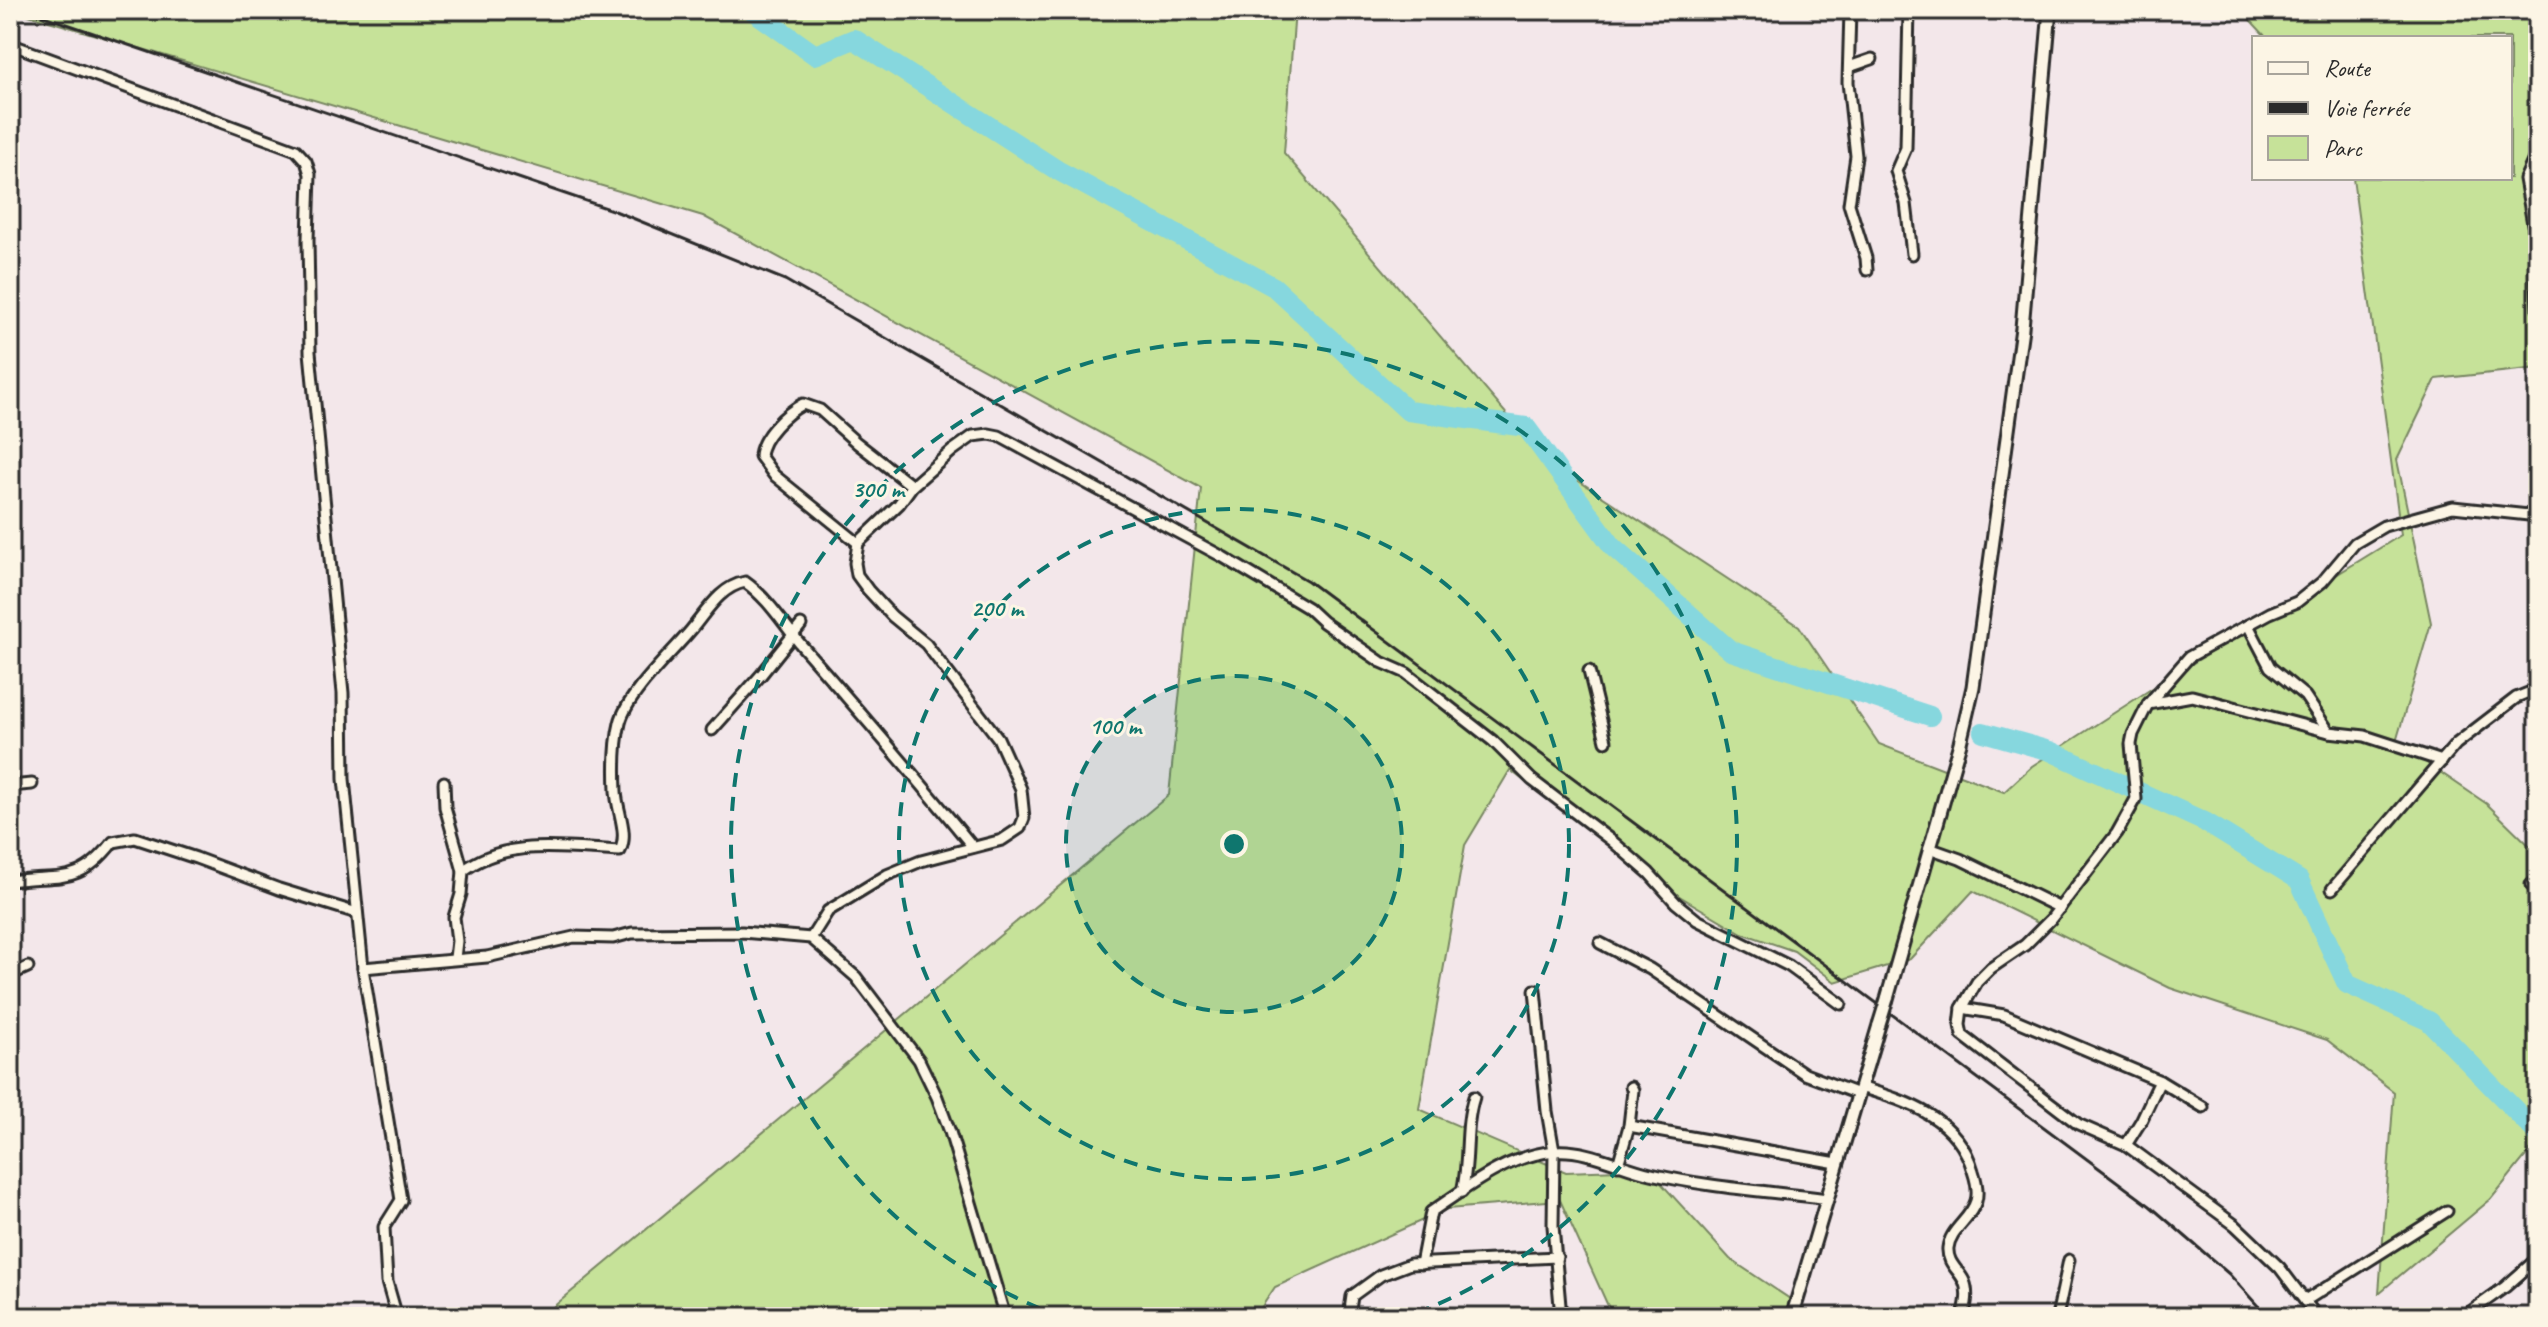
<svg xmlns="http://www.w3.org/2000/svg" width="2548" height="1327" font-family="Caveat,sans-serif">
<rect width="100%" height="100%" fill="#f3e7ea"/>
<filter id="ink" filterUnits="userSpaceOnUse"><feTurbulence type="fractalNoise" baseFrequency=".0125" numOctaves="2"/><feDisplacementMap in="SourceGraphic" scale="16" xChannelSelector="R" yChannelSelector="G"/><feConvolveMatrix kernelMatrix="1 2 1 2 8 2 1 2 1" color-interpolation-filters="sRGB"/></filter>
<g filter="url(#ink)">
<polygon fill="#c6e299" stroke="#788662" stroke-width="2" points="12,10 1295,10 1284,153 1544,458 1799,626 1879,744 2004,792 2032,766 2151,689 2401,535 2353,178 2510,178 2510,38 2267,38 2241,10 2538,10 2538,368 2436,379 2397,460 2431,623 2396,742 2487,804 2538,854 2538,1141 2491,1199 2379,1293 2394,1092 2327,1040 2170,988 1973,891 1910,959 1835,982 1794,951 1742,933 1659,884 1510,770 1465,845 1419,1109 1566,1172 1619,1170 1661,1183 1730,1259 1790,1299 1784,1317 1613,1317 1560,1200 1447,1209 1275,1287 1255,1317 541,1317 1169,795 1201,488 703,216"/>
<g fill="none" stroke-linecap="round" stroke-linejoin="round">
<g stroke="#86d7de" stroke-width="20">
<polyline points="752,10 815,55 854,39 1057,170 1274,287 1408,411 1526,427 1613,547 1731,651 1930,716"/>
<polyline points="1983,732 2050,751 2205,822 2299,880 2347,984 2429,1021 2538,1134"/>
</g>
<g stroke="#2b2b2b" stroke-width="15">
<g id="minor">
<polyline points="1813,10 1821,10"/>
<polyline points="1850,10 1848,82 1856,156 1849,204 1866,258 1867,270"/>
<polyline points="1909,10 1906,148 1896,171 1906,203 1912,254"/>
<polyline points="10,44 296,150 306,161 310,174 308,240 310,352 343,693 344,779 354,878 363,968 401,1200 384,1227 387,1282 397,1317"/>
<polyline points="1849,67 1872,59"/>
<polyline points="2538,150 2525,179 2534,230 2538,309"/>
<path d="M 858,543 L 774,475 L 760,456 C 761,437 786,413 803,404 L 820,410 L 857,443 L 912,486"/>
<polyline points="2248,625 2270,667 2305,696 2329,732"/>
<polyline points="1589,671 1606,741"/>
<polyline points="2148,704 2192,696 2329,732 2365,736 2442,761"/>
<polyline points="712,730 761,675 801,625"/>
<polyline points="444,782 445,807 463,871 461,894 454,917 457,941 455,958"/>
<polyline points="10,786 32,784"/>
<polyline points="1929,848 1960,859 2060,908"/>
<path d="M 463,871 C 507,837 568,849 620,851 C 629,833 617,811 616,791 C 615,770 615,743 620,723 C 627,694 672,653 691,630 C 707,611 720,587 745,582 C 768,598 784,625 802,646 C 860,712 917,778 973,847"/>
<path d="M 10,881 C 59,874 78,887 113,842 L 135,838 L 196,858 L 279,889 L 357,913"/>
<polyline points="2531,885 2538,879"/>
<polyline points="2332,889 2456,744 2516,698 2538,689"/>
<polyline points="811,938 828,911 887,875 921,861 1002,840 1020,828 1024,818 1021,789 998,738 926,644 892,616 868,590 857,575 855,563 858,543 899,504 912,486 952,451 973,436 989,434 999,436 1223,557 1308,608 1323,622 1381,662 1406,673 1493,741 1532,780 1612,841 1649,873 1676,903 1697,920 1789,966 1841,1004"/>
<polyline points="1600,943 1650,969 1805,1074 1858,1094"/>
<polyline points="363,968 487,957 574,937 613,938 632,933 742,932 811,938 856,977 919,1060 937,1097 950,1132 1005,1317"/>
<polyline points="10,975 28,967"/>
<polyline points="1535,990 1547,1111 1554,1151 1553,1226 1561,1317"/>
<polyline points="1962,1008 2004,1015 2160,1081 2203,1107"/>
<path d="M 1860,1087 C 1908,1102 1958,1117 1973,1171 C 1976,1180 1979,1191 1976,1201 C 1971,1219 1950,1229 1948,1248 C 1947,1263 1958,1269 1964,1281 C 1969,1292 1966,1305 1963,1317"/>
<polyline points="1629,1126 1837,1163"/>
<polyline points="2126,1145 2141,1121 2160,1081"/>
<polyline points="1618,1165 1629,1126 1633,1090 1631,1087"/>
<path d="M 1462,1192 C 1470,1160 1464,1128 1474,1097"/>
<path d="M 1421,1264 L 1431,1212 C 1469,1186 1508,1155 1556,1151 C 1588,1149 1620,1167 1651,1174 C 1711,1188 1768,1191 1828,1199"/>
<polyline points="2305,1301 2447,1211"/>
<polyline points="1349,1317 1352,1296 1381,1275 1410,1264 1557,1257"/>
<polyline points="2057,1317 2069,1260"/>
<polyline points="2317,1317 2280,1268 2235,1225 2126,1145 2078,1124 1962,1035 1960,1025 1962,1008 1977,982 1991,968 2025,945 2051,919 2117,833 2136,799 2131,744 2133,734 2148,704 2189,657 2270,613 2297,602 2322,582 2355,543 2384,526 2453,507 2538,516"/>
<polyline points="2463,1317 2505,1287 2538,1258"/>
</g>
</g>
<g stroke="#2b2b2b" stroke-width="17">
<g id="tertiary">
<polyline points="1887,999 1960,743 1973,687 2022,328 2050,10"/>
<polyline points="1792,1317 1879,1025"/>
</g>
</g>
<use href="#minor" stroke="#fcf5e5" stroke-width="9"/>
<use href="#tertiary" stroke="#fcf5e5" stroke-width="11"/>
<polyline stroke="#2b2b2b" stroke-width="3" points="26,10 615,211 785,280 1308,581 2150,1206 2229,1274 2268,1317"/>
<g stroke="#2b2b2b" stroke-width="17" stroke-linecap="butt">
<polyline id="tertiary-bridge" points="1879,1025 1887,999"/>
</g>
<use href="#tertiary-bridge" stroke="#fcf5e5" stroke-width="11"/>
</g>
</g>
<circle cx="1234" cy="844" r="168" fill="#0f766e" fill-opacity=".12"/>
<g fill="none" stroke="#0f766e" stroke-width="4" stroke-dasharray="14 10">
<circle cx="1234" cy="844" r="168"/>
<circle cx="1234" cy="844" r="335"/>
<path d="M1062 1317A503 503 0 1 1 1406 1317"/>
</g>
<circle cx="1234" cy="844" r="12" fill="#0f766e" stroke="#fcf5e5" stroke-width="4"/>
<g font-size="24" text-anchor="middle" font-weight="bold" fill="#0f766e" stroke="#fcf5e5" stroke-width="6" stroke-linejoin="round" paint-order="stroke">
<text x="878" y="497">300 m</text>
<text x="997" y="616">200 m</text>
<text x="1115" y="734">100 m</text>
</g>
<rect width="2548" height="1327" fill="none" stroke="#fcf5e5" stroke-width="40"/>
<rect x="20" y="20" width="2508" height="1287" fill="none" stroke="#2b2b2b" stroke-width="3" filter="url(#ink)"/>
<rect x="2252" y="36" width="260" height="144" fill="#fcf5e5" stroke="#a8a49b" stroke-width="2"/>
<rect x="2268" y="62" width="40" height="12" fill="#fcf5e5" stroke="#a8a49b" stroke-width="2"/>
<text x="2324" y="76" font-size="24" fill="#2b2b2b">Route</text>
<rect x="2268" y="102" width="40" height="12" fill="#2b2b2b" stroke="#a8a49b" stroke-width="2"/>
<text x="2324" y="116" font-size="24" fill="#2b2b2b">Voie ferrée</text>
<rect x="2268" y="136" width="40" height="24" fill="#c6e299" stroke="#a8a49b" stroke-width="2"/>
<text x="2324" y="156" font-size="24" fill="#2b2b2b">Parc</text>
</svg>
